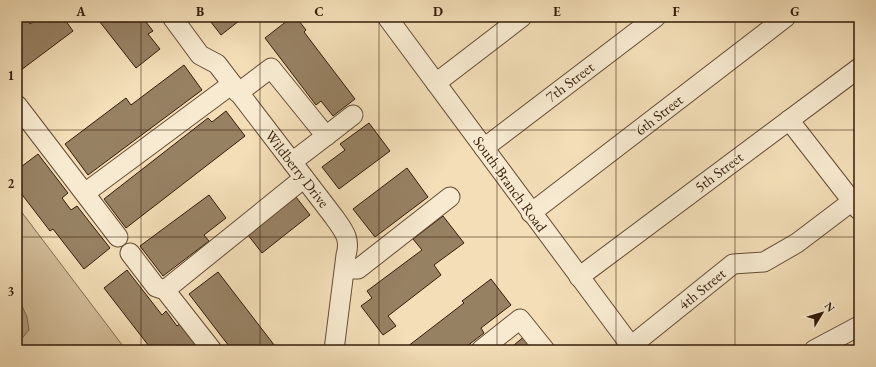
<svg xmlns="http://www.w3.org/2000/svg" width="876" height="367" font-family="'EB Garamond',serif">
<rect width="100%" height="100%" fill="#f3deb7"/>
<filter id="stains"><feTurbulence type="fractalNoise" baseFrequency=".005" numOctaves="4"/><feColorMatrix values="0 0 0 0 .2 0 0 0 0 .09 0 0 0 0 .02 0 0 0 .5 -.17"/></filter>
<radialGradient id="worn" r=".72"><stop offset=".6" stop-color="#630" stop-opacity="0"/><stop offset="1" stop-color="#630" stop-opacity=".3"/></radialGradient>
<polygon fill="#d2bd99" stroke="#826c50" points="17,206 126,350 17,350"/>
<polygon fill="#b29c7c" stroke="#7f694e" points="17,295 27,317 29,330 18,343"/>
<g fill="#978163" stroke="#331c08">
<polygon points="36,17 63,17 73,31 17,73 17,25 26,18 30,24 38,19"/>
<polygon points="96,17 142,17 153,31 148,34 160,49 136,68"/>
<polygon points="207,17 244,17 221,35"/>
<polygon points="292,17 296,17 306,30 304,32 355,99 333,116 321,101 316,105 265,38"/>
<polygon points="184,65 202,90 88,175 65,144 126,98 131,105"/>
<polygon points="226,111 245,136 126,228 104,199 208,118 212,122"/>
<polygon points="369,123 390,151 339,189 322,167 345,150 340,144"/>
<polygon points="38,154 68,193 62,198 71,210 77,206 110,248 84,269 53,229 50,231 17,188 17,170"/>
<polygon points="407,168 428,197 375,237 353,209"/>
<polygon points="209,195 226,218 204,235 209,241 163,276 140,246"/>
<polygon points="296,197 310,215 262,253 248,235"/>
<polygon points="443,216 464,243 434,265 441,275 388,316 396,326 383,335 361,306 372,298 367,291 422,250 413,239"/>
<polygon points="127,270 162,315 166,311 177,326 182,322 201,350 152,350 104,288"/>
<polygon points="218,272 278,350 232,350 189,294"/>
<polygon points="491,279 511,305 481,328 484,333 462,350 403,350 464,303 462,301"/>
<polygon points="526,335 538,350 508,350"/>
</g>
<g fill="none" stroke-linecap="round" stroke-linejoin="round">
<g stroke="#634c34" stroke-width="21">
<g id="minor">
<path d="M 172,17 L 200,55 L 217,64 L 334,217 C 343,230 351,238 346,255 L 334,350"/>
<polyline points="387,17 634,350"/>
<polyline points="436,83 522,17"/>
<polyline points="238,93 271,68 326,136 292,162"/>
<polyline points="17,105 118,237"/>
<polyline points="789,120 859,210"/>
<polyline points="326,136 353,115"/>
<polyline points="484,148 656,17"/>
<polyline points="85,193 232,84"/>
<polyline points="531,213 786,17"/>
<polyline points="130,253 156,287 165,290 212,350"/>
<polyline points="345,269 358,269 450,197"/>
<polyline points="579,277 859,68"/>
<polyline points="165,290 304,178"/>
<polyline points="631,346 733,264 764,262 797,243 859,196"/>
<polyline points="481,350 520,319 545,350"/>
<polyline points="814,350 859,326"/>
</g>
</g>
<use href="#minor" stroke="#f7ead0" stroke-width="19"/>
</g>
<path fill="none" stroke="#331c08" stroke-width="1" stroke-opacity="0.55" d="M 141,17 L 141,350M 260,17 L 260,350M 379,17 L 379,350M 497,17 L 497,350M 616,17 L 616,350M 735,17 L 735,350M 17,130 L 859,130M 17,237 L 859,237"/>
<g text-anchor="middle" stroke-width="3" stroke-linejoin="round" paint-order="stroke">
<g font-size="15" fill="#331c08" stroke="#f7ead0">
<text transform="translate(570 82) rotate(-37)" y="5">7th Street</text>
<text transform="translate(659 115) rotate(-38)" y="5">6th Street</text>
<text transform="translate(297 169) rotate(52)" y="5">Wildberry Drive</text>
<text transform="translate(719 172) rotate(-37)" y="5">5th Street</text>
<text transform="translate(510 184) rotate(54)" y="5">South Branch Road</text>
<text transform="translate(702 289) rotate(-39)" y="5">4th Street</text>
</g>
</g>
<rect width="876" height="367" fill="none" stroke="#f3deb7" stroke-width="44"/>
<g transform="translate(822 313) rotate(52)" stroke="#f7ead0" stroke-width="3" paint-order="stroke">
<path d="M0-3L7 15L0 10L-7 15Z" fill="#331c08"/>
<text y="-6" font-size="11" font-weight="bold" text-anchor="middle" fill="#331c08">N</text>
</g>
<rect x="22" y="22" width="832" height="323" fill="none" stroke="#331c08" stroke-width="1.5"/>
<g font-size="13" text-anchor="middle" font-weight="bold" fill="#331c08">
<text x="81" y="16">A</text>
<text x="200" y="16">B</text>
<text x="319" y="16">C</text>
<text x="438" y="16">D</text>
<text x="557" y="16">E</text>
<text x="676" y="16">F</text>
<text x="795" y="16">G</text>
<text x="11" y="80">1</text>
<text x="11" y="188">2</text>
<text x="11" y="296">3</text>
</g>
<rect width="100%" height="100%" filter="url(#stains)"/>
<rect width="100%" height="100%" fill="url(#worn)"/>
</svg>
